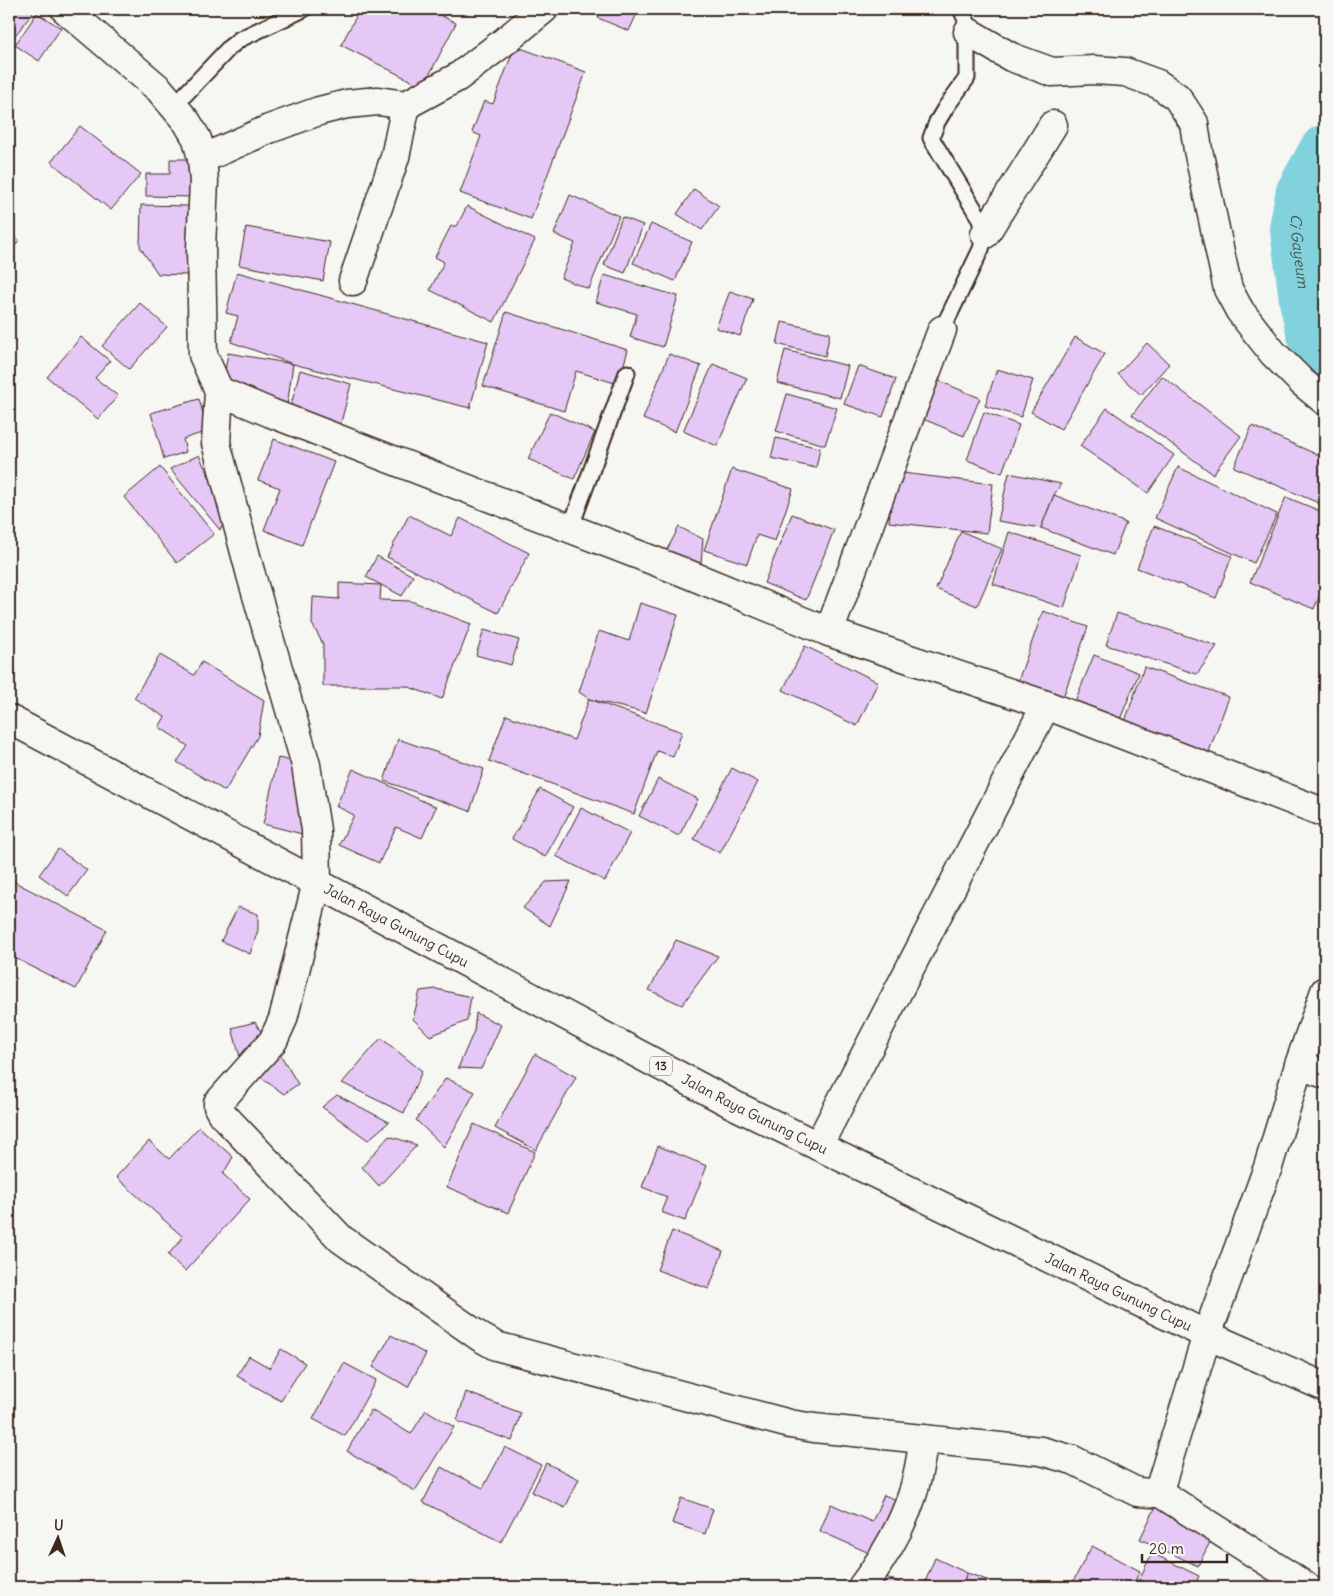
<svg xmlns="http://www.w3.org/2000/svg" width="1334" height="1596" font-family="Delius,sans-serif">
<rect width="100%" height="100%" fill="#f6f6f2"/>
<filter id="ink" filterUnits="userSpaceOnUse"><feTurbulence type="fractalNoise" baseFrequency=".02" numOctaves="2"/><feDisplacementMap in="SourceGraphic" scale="10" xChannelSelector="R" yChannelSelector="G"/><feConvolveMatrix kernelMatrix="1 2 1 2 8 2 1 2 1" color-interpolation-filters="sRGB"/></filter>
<g filter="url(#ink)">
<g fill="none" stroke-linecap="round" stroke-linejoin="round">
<path stroke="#82d2de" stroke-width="51" id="s1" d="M 1325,150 L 1301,193 L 1295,226 L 1305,303 L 1313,337 L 1325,353"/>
</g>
<g fill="#e5c8f6" stroke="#3b2a1e">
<polygon points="9,9 36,9 9,43"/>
<polygon points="360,9 428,9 456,23 423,87 341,45"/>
<polygon points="601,9 639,9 629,31 598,18"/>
<polygon points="37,13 61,28 39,61 15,45"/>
<polygon points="515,46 586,72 531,219 460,193 481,136 472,132 484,101 493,104"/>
<polygon points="80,126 141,174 111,210 51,162"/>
<polygon points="170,159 194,159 194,197 146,196 146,174 170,174"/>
<polygon points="694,189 719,206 702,230 677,214"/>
<polygon points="570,195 619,216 589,289 561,278 575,243 554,234"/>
<polygon points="141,205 190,206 187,275 158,274 140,247"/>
<polygon points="467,206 535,240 494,322 430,290 444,262 435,257 451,226 457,226"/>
<polygon points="622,217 643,225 625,273 604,265"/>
<polygon points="651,224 692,242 675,281 633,263"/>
<polygon points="246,227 330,242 323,281 239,265"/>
<polygon points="9,233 19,240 9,255"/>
<polygon points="237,272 488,342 470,408 293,364 231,342 238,316 226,313"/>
<polygon points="604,275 678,296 663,347 630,337 637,314 596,302"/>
<polygon points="730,291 753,299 740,336 716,328"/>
<polygon points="140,303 167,327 129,369 102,346"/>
<polygon points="506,312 628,350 618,384 576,371 564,411 483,386"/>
<polygon points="782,322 830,333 825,356 777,344"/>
<polygon points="81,337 110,361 95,378 118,396 98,419 47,377"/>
<polygon points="1075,337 1105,354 1061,429 1031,412"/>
<polygon points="1147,343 1169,364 1141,395 1118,374"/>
<polygon points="785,350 848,366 840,398 777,383"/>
<polygon points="228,353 293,364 287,406 221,395"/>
<polygon points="669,354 701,366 675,432 643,419"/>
<polygon points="713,364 747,378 717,446 683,431"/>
<polygon points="858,366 896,379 883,417 844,404"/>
<polygon points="997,369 1033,380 1021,417 985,406"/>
<polygon points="300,370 351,384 339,430 288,417"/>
<polygon points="927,376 980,398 964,436 911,414"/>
<polygon points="1162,376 1241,436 1213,474 1132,415"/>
<polygon points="787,394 837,408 825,445 776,431"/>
<polygon points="199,399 208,431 183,439 186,452 164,459 151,413"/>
<polygon points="1107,408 1174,455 1148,493 1080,446"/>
<polygon points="550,412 595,432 574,479 528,459"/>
<polygon points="984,412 1019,425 1002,473 967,460"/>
<polygon points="1252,426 1325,458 1325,495 1321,504 1234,467"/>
<polygon points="776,438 820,448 816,468 771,458"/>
<polygon points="274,439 334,462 302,545 264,530 280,488 258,480"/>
<polygon points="199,455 228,517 220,530 170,469"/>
<polygon points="160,467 214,534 177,563 124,497"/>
<polygon points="1178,467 1277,514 1254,563 1155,518"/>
<polygon points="732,469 793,489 775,541 757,535 747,564 704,550"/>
<polygon points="894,472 993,484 987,533 889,522"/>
<polygon points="1009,473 1061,484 1054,495 1041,528 998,521"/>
<polygon points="1054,495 1126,523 1113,555 1041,528"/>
<polygon points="1286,497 1325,513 1325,583 1314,609 1250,582"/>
<polygon points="792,514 834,530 806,600 764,583"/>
<polygon points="409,515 451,536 460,518 529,553 498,613 387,557"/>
<polygon points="1154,526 1232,556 1216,598 1137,568"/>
<polygon points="679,527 703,539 700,576 663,557"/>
<polygon points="961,531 1002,549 977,606 936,589"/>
<polygon points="1009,532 1081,555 1064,608 993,584"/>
<polygon points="377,556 413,576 402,596 366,577"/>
<polygon points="339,583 381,585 380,600 411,601 471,624 442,699 406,686 323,686 323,644 312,624 313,597 339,599"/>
<polygon points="640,603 678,615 646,713 589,699 579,692 599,631 629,641"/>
<polygon points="1043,611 1088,627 1063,697 1018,681"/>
<polygon points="1117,613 1217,646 1197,674 1106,645"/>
<polygon points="484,630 519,640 511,665 476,655"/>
<polygon points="805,646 878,682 857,726 783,690"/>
<polygon points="160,655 194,675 202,662 264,700 258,736 225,791 177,762 188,746 159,727 165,717 134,698"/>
<polygon points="1094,655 1139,673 1116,729 1071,711"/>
<polygon points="1144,667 1229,697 1207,757 1123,727"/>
<polygon points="589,699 682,732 673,757 657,751 634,814 489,761 506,715 574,740"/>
<polygon points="398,739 484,769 470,811 384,781"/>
<polygon points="278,758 297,762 306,815 302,834 263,824"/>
<polygon points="732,768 758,782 720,853 694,839"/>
<polygon points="353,769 436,807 422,838 396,827 379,863 339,845 354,815 336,806"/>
<polygon points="658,779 698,799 679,836 639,816"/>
<polygon points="540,789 573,807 545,857 512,839"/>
<polygon points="581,808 630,833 605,881 556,856"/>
<polygon points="58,849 87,870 68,896 39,875"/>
<polygon points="9,879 107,930 76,989 9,955"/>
<polygon points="571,881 550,926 523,908 546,882"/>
<polygon points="238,907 258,914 258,930 250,954 221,941"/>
<polygon points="676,940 718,956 682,1005 649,990"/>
<polygon points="436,989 471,997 467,1021 430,1036 413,1019 420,991"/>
<polygon points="476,1013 501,1025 481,1069 458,1068 474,1031"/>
<polygon points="255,1022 265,1038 240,1057 232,1028"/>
<polygon points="381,1038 422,1071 404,1113 342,1083"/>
<polygon points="280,1054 298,1084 284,1094 257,1075"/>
<polygon points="535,1054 576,1077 536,1150 495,1128"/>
<polygon points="446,1078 475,1092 444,1147 416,1120"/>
<polygon points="337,1095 389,1122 368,1140 322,1107"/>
<polygon points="474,1124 535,1152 508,1213 447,1187"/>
<polygon points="199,1127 233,1157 223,1174 250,1199 185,1271 168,1255 183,1237 116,1177 149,1141 169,1159"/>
<polygon points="389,1136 417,1145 379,1186 362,1167"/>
<polygon points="658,1146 707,1166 685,1221 661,1212 667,1197 642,1187"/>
<polygon points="672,1231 723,1251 709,1289 657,1270"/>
<polygon points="391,1335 426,1354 408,1387 373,1367"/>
<polygon points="281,1349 305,1363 281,1401 237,1376 249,1356 270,1368"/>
<polygon points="344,1363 376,1380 345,1436 313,1419"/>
<polygon points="466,1392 521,1413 512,1441 457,1421"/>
<polygon points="371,1410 411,1434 426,1410 454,1427 415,1491 347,1451"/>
<polygon points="505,1447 541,1465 501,1542 423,1502 441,1467 483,1488"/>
<polygon points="546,1463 579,1479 565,1508 532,1492"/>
<polygon points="884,1495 902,1502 878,1557 820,1531 831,1504 872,1522"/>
<polygon points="681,1498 713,1509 705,1534 672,1523"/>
<polygon points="1158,1502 1216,1530 1198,1566 1140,1539"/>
<polygon points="1092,1546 1140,1571 1132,1587 1070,1587"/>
<polygon points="1152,1553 1199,1576 1194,1587 1153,1587 1139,1580"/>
<polygon points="935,1558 967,1573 961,1587 923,1587"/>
<polygon points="967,1573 987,1580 985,1587 961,1587"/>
<polygon points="886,1577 909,1587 881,1587"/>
<polygon points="1136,1580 1139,1580 1153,1587 1132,1587"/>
</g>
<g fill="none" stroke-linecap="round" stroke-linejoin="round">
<g stroke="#3b2a1e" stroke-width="19">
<g id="lane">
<polyline points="174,106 230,47 240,39 304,9"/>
<polyline points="942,330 981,249 985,234 979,217 931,138 937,122 946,107 967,78 967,22 961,9"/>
<polyline points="570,529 627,373"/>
</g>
</g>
<g stroke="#3b2a1e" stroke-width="31">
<g id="street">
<polyline points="65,9 159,89 187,122 197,139 202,159 204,181 201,248 203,355 219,391 216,443 251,575 306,765 316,830 317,882 283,1019 273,1041 218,1103 218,1107 222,1114 341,1239 480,1337 496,1346 790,1424 814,1428 1041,1451 1073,1460 1137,1492 1153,1493 1160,1487 1207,1335 1268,1167 1299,1065 1325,991"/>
<polyline points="968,32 1011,57 1052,72 1094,70 1125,72 1158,84 1177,97 1194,123 1198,150 1228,289 1240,311 1273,353 1302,382 1325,401"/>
<polyline points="406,105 458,77 505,41 544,9"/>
<polyline points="202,159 269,129 319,111 347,104 378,101 406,105 395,157 353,281"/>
<polyline points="985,234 1053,125"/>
<polyline points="219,391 271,413 683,572 829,632 1046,705 1325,813"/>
<polyline points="829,632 942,330"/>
<polyline points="1299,1065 1325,1074"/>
<polyline points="818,1146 1046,705"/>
<polyline points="1157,1491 1307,1587"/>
<path d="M 862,1587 C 883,1559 901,1529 912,1496 C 918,1477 921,1458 924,1439"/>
</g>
</g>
<g stroke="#3b2a1e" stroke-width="31">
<g id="highway">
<path id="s2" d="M 9,719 L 734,1105 L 1207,1335 L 1325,1387"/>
</g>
</g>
<use href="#lane" stroke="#f6f6f2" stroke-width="15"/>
<use href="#street" stroke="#f6f6f2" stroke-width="28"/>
<use href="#highway" stroke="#f6f6f2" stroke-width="28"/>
</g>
</g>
<g text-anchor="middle" stroke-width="4" stroke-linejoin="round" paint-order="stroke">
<rect fill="#f6f6f2" stroke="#73675e" stroke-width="1" x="650" y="1056.5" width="22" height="19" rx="4"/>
<g font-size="12" font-weight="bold" fill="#3b2a1e">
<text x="661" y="1070">13</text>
</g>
<g font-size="14" fill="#3b2a1e" stroke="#f6f6f2">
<text dy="5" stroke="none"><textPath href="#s2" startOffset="439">Jalan Raya Gunung Cupu</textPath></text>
<text dy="5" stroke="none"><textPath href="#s2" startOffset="844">Jalan Raya Gunung Cupu</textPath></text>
<text dy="5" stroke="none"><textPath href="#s2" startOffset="1249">Jalan Raya Gunung Cupu</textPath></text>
</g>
<g font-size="15" font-style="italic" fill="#4d544e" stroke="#f6f6f2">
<text dy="5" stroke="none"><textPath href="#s1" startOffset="108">Ci Gayeum</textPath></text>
</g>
</g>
<rect width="1334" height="1596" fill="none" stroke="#f6f6f2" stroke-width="30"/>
<rect x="15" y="15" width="1304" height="1566" fill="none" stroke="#3b2a1e" stroke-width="2" filter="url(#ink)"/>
<g transform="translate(58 1538) rotate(3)" stroke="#f6f6f2" stroke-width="4" paint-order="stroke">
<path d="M0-4L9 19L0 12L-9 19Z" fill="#3b2a1e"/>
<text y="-8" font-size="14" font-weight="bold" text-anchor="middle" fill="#3b2a1e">U</text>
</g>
<path d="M1142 1554v8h85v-8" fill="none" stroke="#3b2a1e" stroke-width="2.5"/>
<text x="1149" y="1554" font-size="15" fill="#3b2a1e" stroke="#f6f6f2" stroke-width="4" paint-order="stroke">20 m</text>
</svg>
